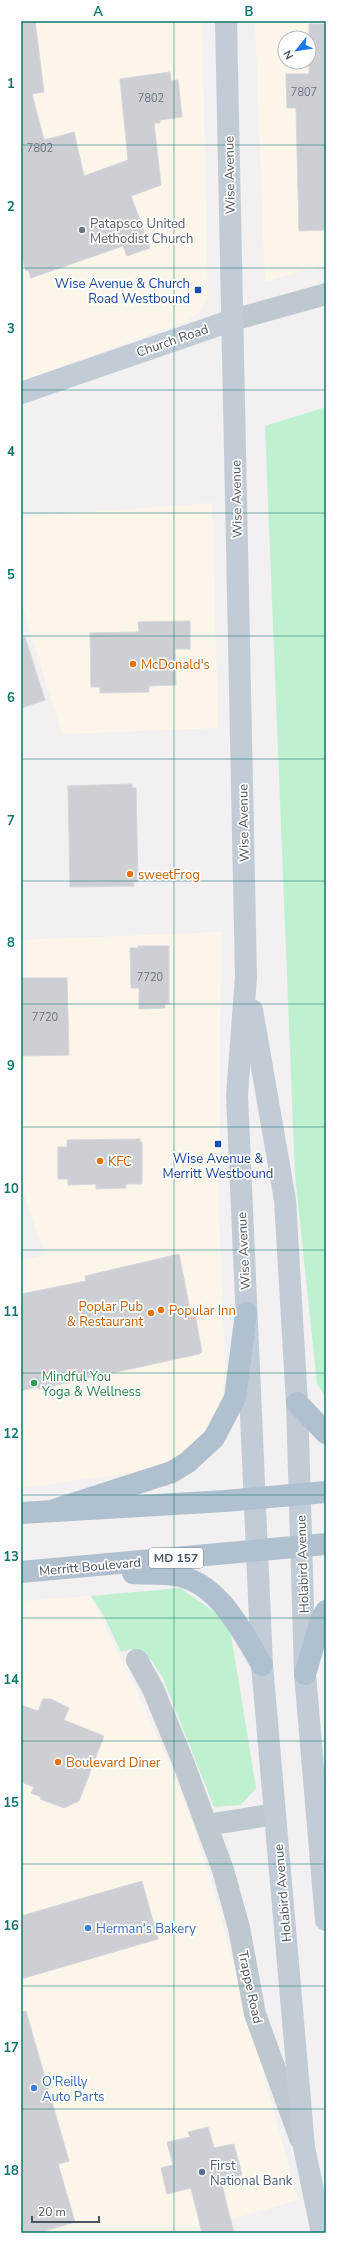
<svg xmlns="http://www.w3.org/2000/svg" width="347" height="2254" font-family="'Nunito Sans',sans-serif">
<rect width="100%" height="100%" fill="#f2f0f0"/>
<g fill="#fcf6ea" fill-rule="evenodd">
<polygon points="21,21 202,21 208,298 199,313 185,322 21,381"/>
<path d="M 255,21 L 326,21 L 326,264 L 265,282 ZM 285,38 L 309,38 L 309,62 L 285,62 Z"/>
<polygon points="212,503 218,728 62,734 21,602 21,517"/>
<polygon points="221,932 219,1217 225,1364 223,1397 217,1417 194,1451 165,1468 21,1488 21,1261 45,1255 21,1187 21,940"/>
<polygon points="90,1596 154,1728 192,1820 219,1910 298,2200 185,2233 21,2233 21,1601"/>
</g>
<g fill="#bff0d0">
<polygon points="326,407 326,1398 317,1384 295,1175 265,426"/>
<polygon points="180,1588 222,1617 231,1635 256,1788 241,1805 214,1807 163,1678 151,1660 141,1654 133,1657 131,1649 121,1652 104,1616 91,1596"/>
</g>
<g fill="#cdcfd5" stroke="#d4d6db">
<polygon points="21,21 35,21 44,92 32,94 44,140 74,132 84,176 128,160 120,79 170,72 171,81 178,80 182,117 160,120 160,123 154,123 161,185 131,196 150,248 127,256 123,246 31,278 28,270 26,271 21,255"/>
<polygon points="309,24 326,24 326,230 299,231 296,108 287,108 286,74 309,74"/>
<polygon points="190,621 190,649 175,649 176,685 149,686 149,692 100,693 100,687 91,687 90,633 139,632 138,622"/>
<polygon points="25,637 45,700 21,708 21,638"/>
<polygon points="132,784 132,788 136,788 138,882 133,882 134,886 70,887 68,786"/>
<polygon points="138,946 169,946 169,1004 165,1004 165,1008 139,1009 139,988 131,988 130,948 138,948"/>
<polygon points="21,978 67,978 69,1055 21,1056"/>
<polygon points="140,1139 140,1142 142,1142 142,1184 126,1184 126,1188 96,1189 96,1184 68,1185 68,1179 58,1179 58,1147 67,1147 67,1140"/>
<polygon points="179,1254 191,1315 195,1314 202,1352 199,1354 38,1389 37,1387 21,1391 21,1294 86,1281 85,1276"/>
<polygon points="43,1699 51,1699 69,1708 64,1720 104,1736 79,1801 64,1808 40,1799 41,1797 31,1793 34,1787 21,1782 21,1705 38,1711"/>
<polygon points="142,1881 158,1939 21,1979 21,1916"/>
<polygon points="26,2011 69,2161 58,2164 75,2222 38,2233 21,2233 21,2012"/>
<polygon points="208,2127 214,2148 234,2144 242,2175 221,2181 234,2233 202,2233 191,2188 167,2194 161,2168 173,2165 167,2142 190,2137 188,2132"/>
</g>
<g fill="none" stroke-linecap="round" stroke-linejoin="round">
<g stroke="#bec8cf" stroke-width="22">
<polyline points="233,320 326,294"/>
<polyline points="137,1660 153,1689 182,1759 223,1870 239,1928 255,2014 300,2138"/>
<polyline points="207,1825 275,1814"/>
</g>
<g stroke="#c1ccd7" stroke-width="22">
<polyline points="226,21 246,977 237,1095 262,1665 304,2147 322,2233"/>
<polyline points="21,393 233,320"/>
<polyline points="252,1010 285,1200 297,1403 305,1674 326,1920"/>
</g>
<g stroke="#b0c0cf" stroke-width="22">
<polyline points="297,1403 326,1433"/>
<polyline points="54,1510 172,1472 188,1462 214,1438 235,1398 246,1313"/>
<polyline points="21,1513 225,1501 326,1492"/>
<polyline points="21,1572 326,1544"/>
<path d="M 133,1573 C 147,1574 161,1573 174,1575 C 218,1581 242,1631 262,1665"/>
<polyline points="305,1674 321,1620 326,1611"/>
</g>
</g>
<path fill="none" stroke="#0f766e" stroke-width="1" stroke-opacity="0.55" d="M 174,21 L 174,2233M 21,145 L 326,145M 21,268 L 326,268M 21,390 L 326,390M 21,513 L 326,513M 21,636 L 326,636M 21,759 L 326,759M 21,881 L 326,881M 21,1004 L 326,1004M 21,1127 L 326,1127M 21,1250 L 326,1250M 21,1373 L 326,1373M 21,1495 L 326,1495M 21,1618 L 326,1618M 21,1741 L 326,1741M 21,1864 L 326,1864M 21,1986 L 326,1986M 21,2109 L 326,2109"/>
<circle fill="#6b7280" stroke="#fff" stroke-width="1.5" cx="82" cy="230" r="4"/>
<g fill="#1a4fb4" stroke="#fff" stroke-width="1.5">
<rect x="194" y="286" width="8" height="8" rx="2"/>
<rect x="214" y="1140" width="8" height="8" rx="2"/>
</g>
<g fill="#e8710a" stroke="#fff" stroke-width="1.5">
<circle cx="133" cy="664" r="4"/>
<circle cx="130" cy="874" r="4"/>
<circle cx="100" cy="1161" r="4"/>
<circle cx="161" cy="1310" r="4"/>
<circle cx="151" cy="1313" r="4"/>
<circle cx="58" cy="1762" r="4"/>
</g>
<circle fill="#2e9e5b" stroke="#fff" stroke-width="1.5" cx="34" cy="1383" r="4"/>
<g fill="#3f7fe0" stroke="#fff" stroke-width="1.5">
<circle cx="88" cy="1928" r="4"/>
<circle cx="34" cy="2088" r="4"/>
</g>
<circle fill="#5c6f8a" stroke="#fff" stroke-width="1.5" cx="202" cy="2172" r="4"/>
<g text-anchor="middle" stroke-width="3.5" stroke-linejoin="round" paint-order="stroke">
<g font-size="11" fill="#69737c">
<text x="304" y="96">7807</text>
<text x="151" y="102">7802</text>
<text x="40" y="152">7802</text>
<text x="150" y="981">7720</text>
<text x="45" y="1021">7720</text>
</g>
<rect fill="#fff" stroke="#7f878e" stroke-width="1" x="149" y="1548" width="54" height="20" rx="3"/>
<g font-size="12" font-weight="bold" fill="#48545e">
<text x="176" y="1562">MD 157</text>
</g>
<g font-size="13" fill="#48545e" stroke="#fff">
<text transform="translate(229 175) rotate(-91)" y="5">Wise Avenue</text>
<text transform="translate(172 340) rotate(-19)" y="5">Church Road</text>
<text transform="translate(236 499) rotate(-91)" y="5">Wise Avenue</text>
<text transform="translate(243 823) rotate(-91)" y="5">Wise Avenue</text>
<text transform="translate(243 1251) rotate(-93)" y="5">Wise Avenue</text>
<text transform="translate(302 1564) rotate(-92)" y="5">Holabird Avenue</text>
<text transform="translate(90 1566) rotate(-5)" y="5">Merritt Boulevard</text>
<text transform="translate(282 1893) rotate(-95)" y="5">Holabird Avenue</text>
<text transform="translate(251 1987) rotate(78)" y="5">Trappe Road</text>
</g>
<g font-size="13" fill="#5b616d" stroke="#fff" text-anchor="start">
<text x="90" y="228">Patapsco United<tspan x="90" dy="15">Methodist Church</tspan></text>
</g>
<g font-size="13" fill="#164399" stroke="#fff" text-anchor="end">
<text x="190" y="288">Wise Avenue &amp; Church<tspan x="190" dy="15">Road Westbound</tspan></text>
<text x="218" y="1163" text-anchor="middle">Wise Avenue &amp;<tspan x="218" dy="15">Merritt Westbound</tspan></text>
</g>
<g font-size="13" fill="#c56008" stroke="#fff" text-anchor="start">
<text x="141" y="669">McDonald's</text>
<text x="138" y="879">sweetFrog</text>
<text x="108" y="1166">KFC</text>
<text x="143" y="1311" text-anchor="end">Poplar Pub<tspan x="143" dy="15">&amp; Restaurant</tspan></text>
<text x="169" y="1315">Popular Inn</text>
<text x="66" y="1767">Boulevard Diner</text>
</g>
<g font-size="13" fill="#27864d" stroke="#fff" text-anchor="start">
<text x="42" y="1381">Mindful You<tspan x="42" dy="15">Yoga &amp; Wellness</tspan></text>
</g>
<g font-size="13" fill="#366cbe" stroke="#fff" text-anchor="start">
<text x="96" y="1933">Herman's Bakery</text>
<text x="42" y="2086">O'Reilly<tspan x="42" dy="15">Auto Parts</tspan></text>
</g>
<g font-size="13" fill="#4e5e75" stroke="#fff" text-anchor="start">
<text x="210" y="2170">First<tspan x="210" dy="15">National Bank</tspan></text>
</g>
</g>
<rect width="347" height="2254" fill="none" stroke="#ffffff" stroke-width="44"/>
<g transform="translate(297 50) rotate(240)"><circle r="19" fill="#ffffff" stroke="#b6bbbf"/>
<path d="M0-3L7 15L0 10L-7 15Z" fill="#1978e4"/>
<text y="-6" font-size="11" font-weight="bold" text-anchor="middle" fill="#48545e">N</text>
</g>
<path d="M32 2216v6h67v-6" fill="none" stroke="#48545e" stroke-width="2"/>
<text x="38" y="2216" font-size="12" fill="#48545e" stroke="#ffffff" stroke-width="3" paint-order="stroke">20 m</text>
<rect x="22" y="22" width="303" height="2210" fill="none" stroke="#0f766e" stroke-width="1.5"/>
<g font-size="13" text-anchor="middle" font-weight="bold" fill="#0f766e">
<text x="98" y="16">A</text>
<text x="249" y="16">B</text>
<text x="11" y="88">1</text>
<text x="11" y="211">2</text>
<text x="11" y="333">3</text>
<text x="11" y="456">4</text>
<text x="11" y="579">5</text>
<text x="11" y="702">6</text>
<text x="11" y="825">7</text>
<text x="11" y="947">8</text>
<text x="11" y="1070">9</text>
<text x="11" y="1193">10</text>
<text x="11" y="1316">11</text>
<text x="11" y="1438">12</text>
<text x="11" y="1561">13</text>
<text x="11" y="1684">14</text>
<text x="11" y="1807">15</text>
<text x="11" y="1930">16</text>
<text x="11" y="2052">17</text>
<text x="11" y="2175">18</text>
</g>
</svg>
